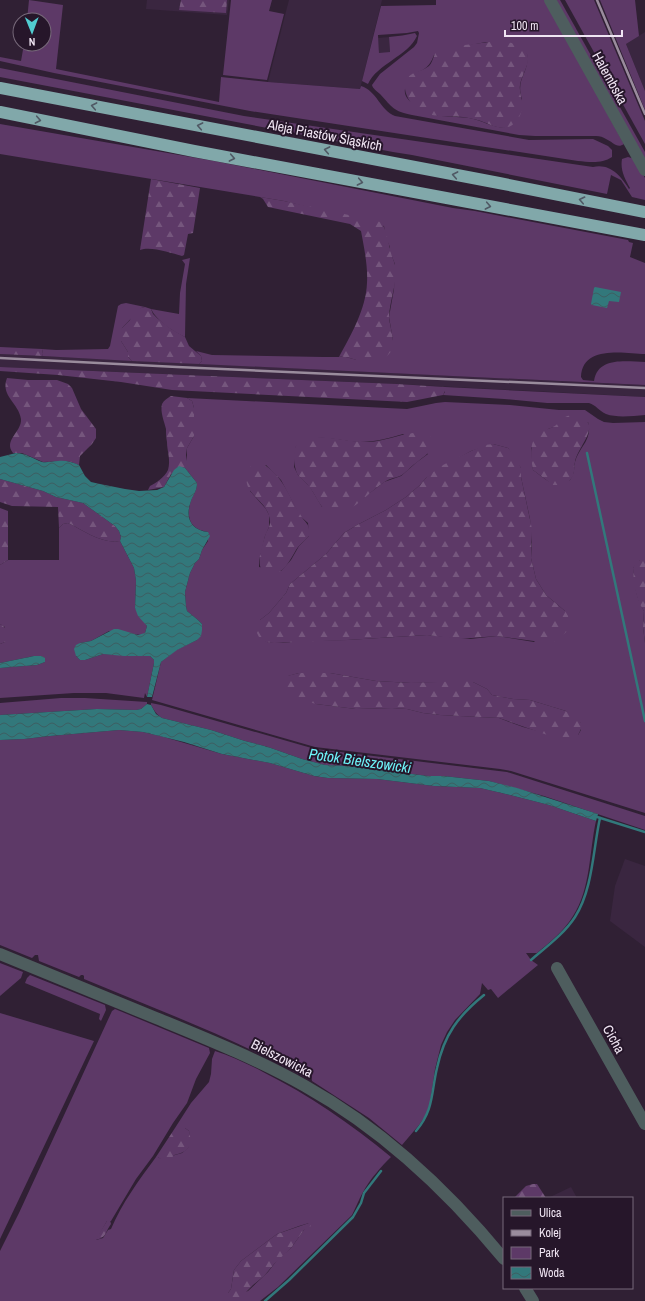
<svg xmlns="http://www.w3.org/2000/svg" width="645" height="1301" font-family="'Archivo Narrow',sans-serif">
<defs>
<pattern id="forest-firs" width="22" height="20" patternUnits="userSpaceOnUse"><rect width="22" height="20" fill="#5d3967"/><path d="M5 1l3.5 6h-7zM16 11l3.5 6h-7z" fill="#75567d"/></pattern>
<pattern id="water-waves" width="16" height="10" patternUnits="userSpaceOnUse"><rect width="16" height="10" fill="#32787b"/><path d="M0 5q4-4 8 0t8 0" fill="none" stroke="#3d5e62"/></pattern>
</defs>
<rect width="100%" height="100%" fill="#302034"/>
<g fill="#3a2640">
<polygon points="147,0 229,0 227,15 146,9"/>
<polygon points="289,0 382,0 360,89 268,82"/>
<polygon points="645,32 645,91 626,44"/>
<polygon points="389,37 390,53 379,53 378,38"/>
<polygon points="0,354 645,385 645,397 397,384 0,367"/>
<polygon points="625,859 645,866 645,947 610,921 615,886"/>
<polygon points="571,1187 577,1198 548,1198"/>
</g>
<g fill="#5d3967" fill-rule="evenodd">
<path d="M 29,0 L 63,5 L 56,69 L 219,102 L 221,77 L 268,82 L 360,89 L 361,86 C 377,91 380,110 395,116 L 529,140 L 593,139 L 608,146 L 612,150 L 612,157 C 602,164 589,162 578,161 L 250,111 L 54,73 L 0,61 L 0,57 L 21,61 L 24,44 L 44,44 L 44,20 L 27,20 Z"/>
<polygon points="231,0 272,0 269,11 284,14 267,80 223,75"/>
<path d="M 436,0 L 545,0 L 624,144 C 617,149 613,142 606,139 C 603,137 600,136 596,136 L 535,136 L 519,135 L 412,115 C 393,111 393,108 380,94 C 377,91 373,89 372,85 L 380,74 L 414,47 L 417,43 L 419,33 L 418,31 L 407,33 L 378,35 L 379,53 L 390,52 L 389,37 C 398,36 407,35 415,33 L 417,36 C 408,56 377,64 368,84 L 362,81 L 381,6 L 436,5 ZM 486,42 L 527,54 C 530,73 515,78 522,99 L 504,128 C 492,127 481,120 469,118 C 446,115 429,120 411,102 C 407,99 404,94 405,89 C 406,84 409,79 411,75 C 424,70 429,68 434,55 L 460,47 Z"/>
<polygon points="554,0 560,0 645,152 645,162"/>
<polygon points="565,0 594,0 645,121 645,144"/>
<polygon points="600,0 635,0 639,36 626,44 645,91 645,110"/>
<path d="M 0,68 L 244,116 L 593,167 C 610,163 621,176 629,189 L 630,188 C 625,179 620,170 622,159 L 628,157 L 635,159 L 645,178 L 645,200 L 632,197 L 621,180 L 611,175 L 607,194 L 412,155 L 393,152 L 0,77 Z"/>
<path d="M 0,124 L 214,161 L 453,208 L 475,211 L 628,240 L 629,242 L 633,243 L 630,257 L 645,263 L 645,354 C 624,353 582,345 581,377 L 583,380 L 594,381 C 598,356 627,362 645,362 L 645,385 L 199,364 L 202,361 L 201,356 L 196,351 L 212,355 L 324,357 L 346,357 L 357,360 L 393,340 L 389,317 L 394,289 L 395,264 L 390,252 L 390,247 L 386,238 L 384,226 L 284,201 L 0,154 Z"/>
<path d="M 190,258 L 186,284 L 185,337 C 172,331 157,321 151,309 L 179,314 L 180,293 L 185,264 L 182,260 Z"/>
<polygon points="126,303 145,307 141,308 122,328 121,341 128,352 128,357 132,361 42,356 43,354 42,349 56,350 108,349 110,346 118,306 121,304"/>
<path d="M 445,387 L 645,397 L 645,415 C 632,416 617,418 606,414 C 599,411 596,405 589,403 L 547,403 L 504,399 L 443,395 L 445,392 Z"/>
<path d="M 187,398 L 407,409 L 436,403 L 445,402 L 510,405 L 559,410 L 585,410 L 598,419 L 604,422 L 613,423 L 645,422 L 645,560 L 640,560 L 633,568 C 635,585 635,596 644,611 L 643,627 L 645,643 L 645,813 L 511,771 L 500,769 L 315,747 L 152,700 L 161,662 L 176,650 L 197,640 L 202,624 L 198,620 L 187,611 L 186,606 L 185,592 L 190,573 L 195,563 L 199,559 L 202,550 L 208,541 L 208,532 C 192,530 186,520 190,504 C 192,495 197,492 197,483 L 189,473 L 187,468 L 187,448 L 194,436 L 194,408 L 192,401 ZM 588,422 C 593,440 579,447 575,462 C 573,470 576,471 570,480 C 554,490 546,479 533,470 L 531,448 L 548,429 L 554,427 ZM 403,434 L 428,454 L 417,462 L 401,476 L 384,482 L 353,506 L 322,507 L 310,487 L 298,475 L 294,467 L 295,452 L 296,446 C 302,443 310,439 317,438 C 331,437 346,442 360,442 C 376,442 389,438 403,434 ZM 493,444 L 508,448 L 521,468 L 521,477 L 530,519 L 532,542 L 531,558 L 536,579 L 546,595 L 565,611 L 534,642 L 497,636 L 470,639 L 427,635 L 347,640 L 301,641 L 283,643 L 266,642 L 260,620 L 269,613 L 286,593 L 290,584 L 326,554 L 344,533 L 357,525 L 386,510 L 406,497 L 420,485 L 426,478 L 450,463 L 471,451 ZM 266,465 L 281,480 L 300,516 L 308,523 L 309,536 L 299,546 L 291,560 L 281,571 L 259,567 L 259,561 L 265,536 L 269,527 L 269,515 L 266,509 L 250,491 ZM 299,673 L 330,673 L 376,681 L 411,683 L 473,682 L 487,689 L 492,695 L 513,699 L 530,700 L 566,711 L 581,723 L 581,730 L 578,735 L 538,731 L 523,727 L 499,718 L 440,715 L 423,713 L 407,709 L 392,708 L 356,709 L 316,704 L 288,676 Z"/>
<path d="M 68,523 C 85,531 101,544 120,541 L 134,568 L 136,581 L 135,608 L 147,626 L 145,633 L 142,635 L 109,631 L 91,641 L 80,643 L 76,656 L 80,660 L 85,660 L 103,654 L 150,656 L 154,660 L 154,663 L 147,697 L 145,693 L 144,698 L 106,693 L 74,693 L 0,698 L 0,668 L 37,665 L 45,662 L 34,656 L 0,663 L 0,644 L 5,642 L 5,627 L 0,624 L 0,565 L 8,560 L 59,560 L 59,528 L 63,524 Z"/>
<polygon points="61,698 85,698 147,702 147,704 141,709 136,710 97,709 0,715 0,703"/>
<path d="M 151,703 L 161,705 L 315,749 L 507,772 L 645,816 L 645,830 L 544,796 L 489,781 L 443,776 L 428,776 L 348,766 L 325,765 L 302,759 L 268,747 L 245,741 L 211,730 L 162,718 C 156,714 154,710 151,705 Z"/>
<path d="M 119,730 L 143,732 L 164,737 L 222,754 L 270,763 L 314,776 L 328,778 L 377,779 L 434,786 L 480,788 L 510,795 L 549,805 L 596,821 C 589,852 591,888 573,916 C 564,931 550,942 537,953 L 526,953 L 531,960 L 538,965 L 498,998 L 491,989 L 488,990 L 482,983 L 480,994 L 455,1020 L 447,1032 L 441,1045 L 435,1069 L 430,1103 L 426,1115 L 419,1125 L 402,1145 L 369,1118 L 312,1081 L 311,1074 L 309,1072 L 304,1077 C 234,1038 158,1010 84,979 L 84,976 L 83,975 L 81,975 L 79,977 L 39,961 L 38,955 L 35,955 L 32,958 L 0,945 L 0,740 L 24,739 L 50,736 Z"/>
<polygon points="0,963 23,972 21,978 0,996"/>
<polygon points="30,975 105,1005 106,1010 101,1021 99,1019 100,1014 25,983 27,978"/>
<path d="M 115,1009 L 209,1048 L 210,1053 L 196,1079 L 187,1103 L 173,1123 L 153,1156 L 136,1179 L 111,1221 L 107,1221 L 96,1240 L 103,1238 L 108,1230 L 111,1229 C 122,1203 139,1180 156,1157 L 158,1157 L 161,1159 L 182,1153 L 188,1148 L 190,1140 L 189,1131 L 185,1128 L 175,1128 L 191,1103 L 209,1082 L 211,1074 L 212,1059 L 215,1051 C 231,1056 248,1064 263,1072 C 309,1095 351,1124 391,1157 C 381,1167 370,1179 363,1192 C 359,1199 356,1207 352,1215 L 278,1287 L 260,1301 L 0,1301 L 0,1251 L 19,1213 L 112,1011 ZM 309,1223 L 291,1248 L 278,1259 L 268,1272 L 248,1291 L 228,1297 L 228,1293 L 231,1289 L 234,1270 L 241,1261 L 277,1234 L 299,1226 Z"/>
<polygon points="0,1013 94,1041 0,1239"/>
</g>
<g fill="url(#forest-firs)">
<polygon points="181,0 227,0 226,13 179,10"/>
<path d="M 498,41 C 512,42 533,46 527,65 C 525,72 521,78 520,85 C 519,92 522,97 522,103 C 523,114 516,127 504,128 C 496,128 489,124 481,121 C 475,119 469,118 463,117 C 447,116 429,118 416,108 C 406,100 399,82 412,74 C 418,71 424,70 429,66 C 434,61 433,52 440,48 Z"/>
<path d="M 151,179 L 200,188 L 193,233 L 188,234 L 184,255 L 182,256 C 171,253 151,246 140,250 Z"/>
<path d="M 260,197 L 284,201 L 381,222 C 386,228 389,245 391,253 C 392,257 394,261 395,265 C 398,281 390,299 389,316 C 389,327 398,345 389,354 C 384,360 371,361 363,361 C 354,361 349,356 339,357 C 351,335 366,309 367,283 C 368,266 364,247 361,231 L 350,224 L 268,207 L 263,199 Z"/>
<polygon points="145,307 151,309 153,314 157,318 171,329 185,337 189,346 201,356 202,361 199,364 132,361 128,357 128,352 121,341 119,333 122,328 130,320 132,313 137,309"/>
<polygon points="0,347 42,349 43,354 42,356 0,354"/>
<polygon points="0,367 397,384 445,387 446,389 443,395 407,402 172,390 121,382 58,375 0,371"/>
<path d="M 7,378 L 28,380 L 57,380 L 68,384 L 72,388 L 81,409 L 96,429 L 96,438 L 92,444 L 80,456 L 79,465 L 71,462 L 65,461 L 43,462 L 22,453 L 13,453 C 3,440 22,432 21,419 C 19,403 0,396 7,378 Z"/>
<path d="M 171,396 L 187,398 L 192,401 L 194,408 L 194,436 L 187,448 L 186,455 L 189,473 L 185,468 L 171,474 L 164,487 L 148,490 L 150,486 C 156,483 165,477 168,470 C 171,460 167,451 167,442 C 166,437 166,433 166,429 C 164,421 160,412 162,404 C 164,400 168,398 171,396 Z"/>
<path d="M 571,415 C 608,420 578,445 575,462 C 573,469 576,474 570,480 C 566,485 559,485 553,485 L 533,470 C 531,457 528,440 541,432 C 545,429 549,429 553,427 C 561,423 560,417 571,415 Z"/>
<path d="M 413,433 L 430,435 L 433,446 C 428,455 423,457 416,463 C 410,467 406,473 400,476 C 394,478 388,479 383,483 C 372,490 356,508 344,511 C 338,512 331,513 326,510 C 320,507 315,494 310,488 C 307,483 302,480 298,475 C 293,466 291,444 302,439 C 318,433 350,443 369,442 C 384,441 398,435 413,433 Z"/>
<polygon points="493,444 508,448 516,457 521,468 521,477 532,529 531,558 536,579 546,595 565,611 568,616 569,623 568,630 559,639 553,642 541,642 497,636 459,639 427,635 347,640 274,643 266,642 260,639 257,633 258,625 260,620 269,613 286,593 290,584 326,554 344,533 357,525 386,510 406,497 420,485 426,478 439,467 471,451 485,445"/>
<path d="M 257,462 C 281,470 288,495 300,514 C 306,525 310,522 309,536 C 306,540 301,543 298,547 C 291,557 284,577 268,574 C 253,571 262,546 265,536 C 266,531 270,528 270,522 C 269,496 233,495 252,463 Z"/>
<path d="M 0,479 L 43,491 L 56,497 L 83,503 L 115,526 L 119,531 L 121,537 L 120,541 C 101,544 85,531 68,523 L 63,524 L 59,528 L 58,507 L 12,506 L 0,502 Z"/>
<polygon points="0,508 8,511 8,560 0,565"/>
<polygon points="640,560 645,560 645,643 643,627 644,611 639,603 634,586 633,568 636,562"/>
<path d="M 0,624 C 8,628 9,634 5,642 L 0,644 Z"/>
<path d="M 299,673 L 330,673 L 376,681 L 411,683 L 464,681 L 473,682 L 487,689 L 492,695 L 513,699 L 530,700 L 566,711 L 578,717 L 581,723 L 581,729 L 578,735 C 570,739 564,739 556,738 L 499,718 L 440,715 L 423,713 L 407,709 L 392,708 L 356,709 L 316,704 L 302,700 L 291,695 L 285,687 L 284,682 L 287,676 Z"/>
<path d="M 175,1128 L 185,1128 L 189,1131 C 193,1147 188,1152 174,1155 L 169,1161 L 163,1161 L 158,1157 L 156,1157 Z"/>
<polygon points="533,1184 537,1184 546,1198 514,1198 526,1186"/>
<path d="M 110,1220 L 111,1224 C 105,1232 107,1238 95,1240 L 107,1221 Z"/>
<polygon points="309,1223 311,1226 304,1230 291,1248 275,1263 264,1276 253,1285 243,1295 236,1300 231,1299 228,1297 228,1293 231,1289 234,1270 241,1261 277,1234"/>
</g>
<g fill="url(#water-waves)">
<polygon points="595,287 621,292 619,302 609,301 607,308 592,305 591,304 594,288"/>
<path d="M 16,453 C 26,453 33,459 42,462 C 47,463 52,461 58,461 C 65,460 72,462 79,465 L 85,476 L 91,482 L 100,484 L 125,489 L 139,491 L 157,490 L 164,487 L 174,470 L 179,466 L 185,468 L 197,483 C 197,491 194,493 191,501 C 185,517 190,530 208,532 L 210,536 L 202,550 L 199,559 L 195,563 L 190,573 L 185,592 L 186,606 L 187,611 L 198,620 L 202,624 L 202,630 L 201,636 L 197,640 L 177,650 L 161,662 L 152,697 L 147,697 L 154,663 L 154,660 L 150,656 L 124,656 L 103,654 L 85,660 L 80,660 L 76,656 L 74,649 L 76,645 L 80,643 L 91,641 L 114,629 L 118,629 L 138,635 L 145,633 L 147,626 L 138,616 L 135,608 L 136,581 L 134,568 L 120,541 L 121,537 L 119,531 L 115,526 L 83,503 L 56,497 L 43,491 L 0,479 L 0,457 Z"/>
<polygon points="34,656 42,656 45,658 45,662 37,665 0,668 0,663"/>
<polygon points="147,704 151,705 156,714 162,718 211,730 245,741 268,747 302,759 325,765 348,766 428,776 443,776 489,781 517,788 598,814 596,821 549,805 510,795 480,788 434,786 377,779 328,778 314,776 270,763 222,754 184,742 143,732 119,730 50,736 24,739 0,740 0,715 97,709 136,710 141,709"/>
</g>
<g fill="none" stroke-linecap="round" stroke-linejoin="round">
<g stroke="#32787b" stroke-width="2.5">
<polyline points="587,453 645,721"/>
<polyline points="594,816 645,832"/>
<path d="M 531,960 C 546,947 564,934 575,917 C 593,889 593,849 600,818"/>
<path d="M 416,1131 C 434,1110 431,1093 437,1068 C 444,1035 458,1016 484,995"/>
<polyline points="265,1301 289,1280 353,1217 361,1203 364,1193 381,1171"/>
</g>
<g stroke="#4e5d5e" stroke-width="12">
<polyline points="550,0 645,170"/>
<path d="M 0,954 C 52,975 104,997 156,1018 C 207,1039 257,1059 305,1086 C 382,1129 448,1191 504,1259"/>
<polyline points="557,968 645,1124"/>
<polyline points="525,1288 533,1301"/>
</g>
<g stroke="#81a8aa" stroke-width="12">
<polyline points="0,88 499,183 645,212"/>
<polyline points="0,112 194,151 645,235"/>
</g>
<g stroke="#9a8c9d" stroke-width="2.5">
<polyline points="597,0 645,114"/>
<polyline points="0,358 177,367 645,388"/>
</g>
</g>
<defs><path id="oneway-chevron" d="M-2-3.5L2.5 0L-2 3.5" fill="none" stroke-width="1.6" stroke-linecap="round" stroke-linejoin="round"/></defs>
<g stroke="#4f5864">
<use href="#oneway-chevron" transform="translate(94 106) rotate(-169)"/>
<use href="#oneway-chevron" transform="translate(38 120) rotate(11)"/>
<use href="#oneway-chevron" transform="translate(200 126) rotate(-169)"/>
<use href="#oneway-chevron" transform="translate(327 150) rotate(-169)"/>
<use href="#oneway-chevron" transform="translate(232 158) rotate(11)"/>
<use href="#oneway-chevron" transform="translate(455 175) rotate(-169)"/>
<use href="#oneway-chevron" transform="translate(360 182) rotate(11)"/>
<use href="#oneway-chevron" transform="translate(582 200) rotate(-168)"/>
<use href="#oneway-chevron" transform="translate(488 206) rotate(11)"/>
</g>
<g text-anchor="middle" stroke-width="4" stroke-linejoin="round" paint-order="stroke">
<g font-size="14" fill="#f0e5f3" stroke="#26162a">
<text transform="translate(610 78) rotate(61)" y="5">Halembska</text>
<text transform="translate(325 135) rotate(11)" y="5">Aleja Piastów Śląskich</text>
<text transform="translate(614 1039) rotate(61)" y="5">Cicha</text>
<text transform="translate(282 1058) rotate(27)" y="5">Bielszowicka</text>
</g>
<g font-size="15" font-style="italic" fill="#6ef4f9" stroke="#26162a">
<text transform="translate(360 761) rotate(8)" y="5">Potok Bielszowicki</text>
</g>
</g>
<rect x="503" y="1197" width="130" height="92" fill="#26162a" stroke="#77697a"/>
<rect x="511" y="1210" width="20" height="6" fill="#4e5d5e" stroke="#77697a"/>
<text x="539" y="1217" font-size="12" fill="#f0e5f3">Ulica</text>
<rect x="511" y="1230" width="20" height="6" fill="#9a8c9d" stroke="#77697a"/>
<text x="539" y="1237" font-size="12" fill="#f0e5f3">Kolej</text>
<rect x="511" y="1247" width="20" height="12" fill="#5d3967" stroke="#77697a"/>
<text x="539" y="1257" font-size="12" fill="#f0e5f3">Park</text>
<rect x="511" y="1267" width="20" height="12" fill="url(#water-waves)" stroke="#77697a"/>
<text x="539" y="1277" font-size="12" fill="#f0e5f3">Woda</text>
<g transform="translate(32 32) rotate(179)"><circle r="19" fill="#26162a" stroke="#77697a"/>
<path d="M0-3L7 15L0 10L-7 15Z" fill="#51ccd1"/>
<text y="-6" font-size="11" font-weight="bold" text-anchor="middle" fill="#f0e5f3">N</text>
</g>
<path d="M505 30v6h117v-6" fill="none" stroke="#f0e5f3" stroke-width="2"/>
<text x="511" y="30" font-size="12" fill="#f0e5f3" stroke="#26162a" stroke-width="3" paint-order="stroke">100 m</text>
</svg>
